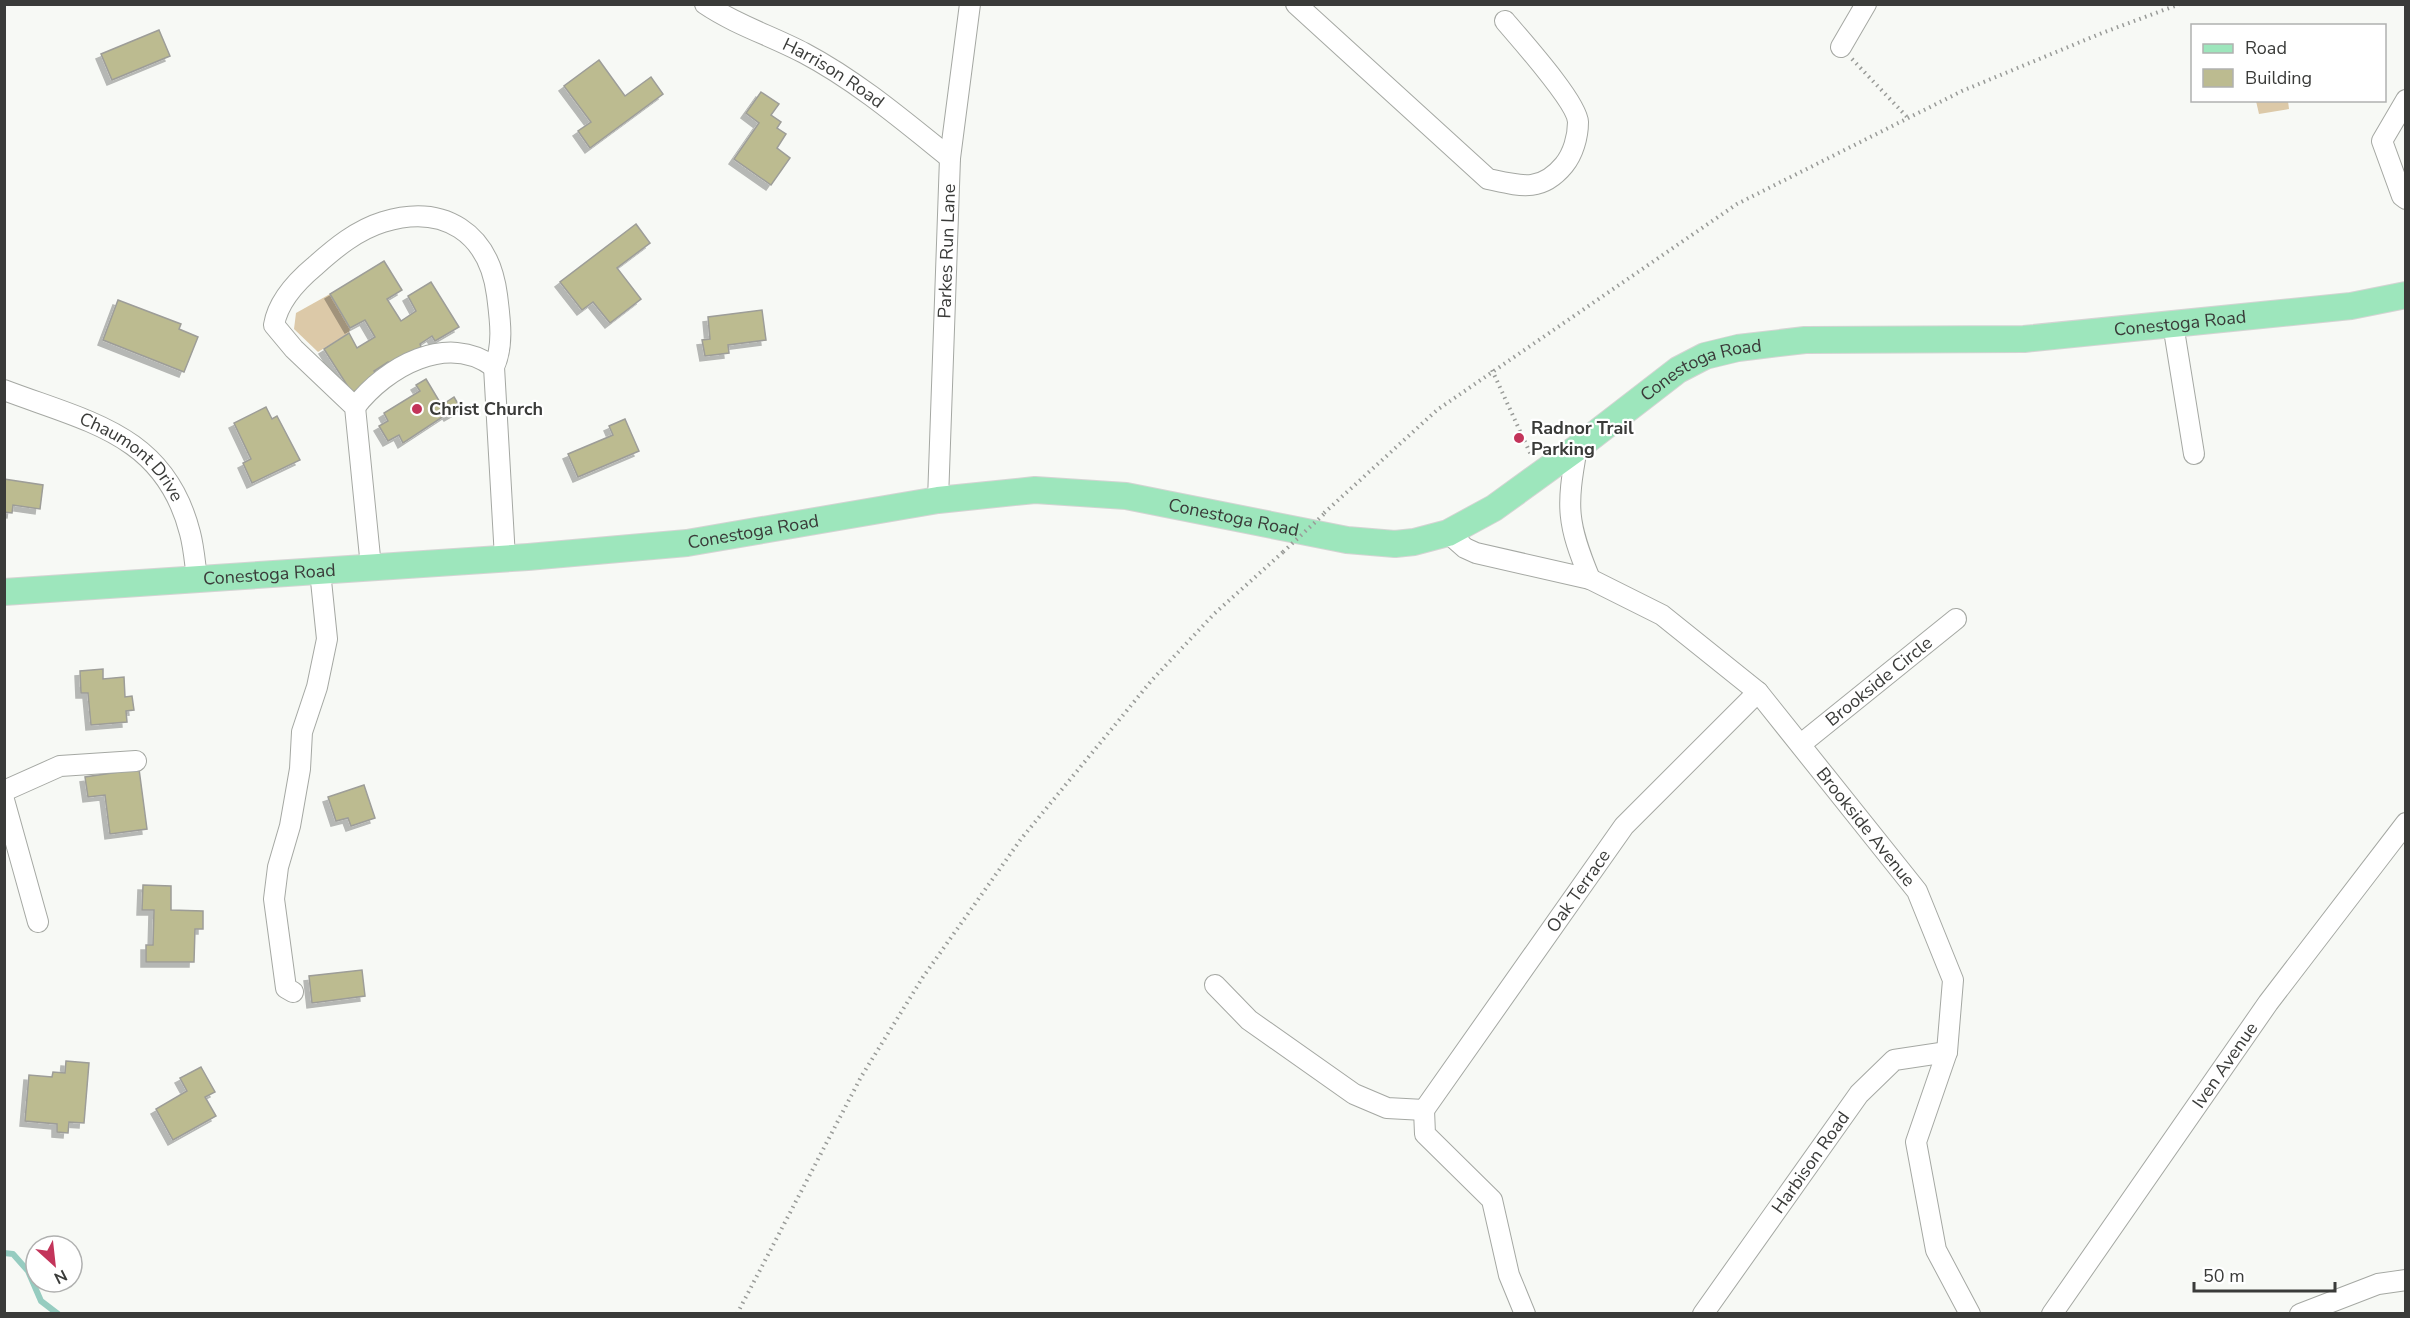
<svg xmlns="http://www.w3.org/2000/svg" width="2410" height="1318" font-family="'Nunito Sans',sans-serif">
<defs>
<filter id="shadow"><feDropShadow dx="-5" dy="5" stdDeviation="0" flood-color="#0004"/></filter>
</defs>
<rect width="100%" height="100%" fill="#f7f9f5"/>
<g fill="#dcc9a8">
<polygon points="2256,101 2288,101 2289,109 2259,114"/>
<polygon points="330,294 350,328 349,333 318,352 294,329 296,313"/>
</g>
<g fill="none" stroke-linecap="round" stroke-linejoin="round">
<polyline stroke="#96ccc0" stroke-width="6" points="4,1253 13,1254 28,1271 41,1301 58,1314"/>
</g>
<g fill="#bcbb90" stroke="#9d9d98" stroke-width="1.5" filter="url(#shadow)">
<polygon points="159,30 170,56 112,80 101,54"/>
<polygon points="599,60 625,96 651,77 663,94 590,148 578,131 591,122 564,86"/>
<polygon points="761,92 779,104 771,115 781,122 777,128 786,134 777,148 790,158 771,185 734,159 759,123 746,113"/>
<polygon points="636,224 650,243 617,268 641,299 610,323 593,302 582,310 560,282"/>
<polygon points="384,261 402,290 387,299 401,321 416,311 408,296 431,282 459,327 435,341 432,336 420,344 421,347 390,365 388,362 374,371 377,376 352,393 324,349 349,333 357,348 375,337 365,320 350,328 330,294"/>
<polygon points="118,300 181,324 179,329 198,337 184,372 103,340"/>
<polygon points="762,310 766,340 728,345 729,353 705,356 702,340 710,339 708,317"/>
<polygon points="426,379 447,414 403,443 399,435 388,441 379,426 388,421 384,413 420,391 416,385"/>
<polygon points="454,397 461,409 449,416 442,405"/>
<polygon points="266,407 272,419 277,416 300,460 252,483 243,463 251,459 234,423"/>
<polygon points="625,419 639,451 578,477 568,454 613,435 609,426"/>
<polygon points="4,479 43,485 40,509 13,505 12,513 4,512"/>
<polygon points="103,669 103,679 124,677 125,697 132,696 134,710 126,711 127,722 91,725 88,693 81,693 80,671"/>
<polygon points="139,769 147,829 110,834 105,795 88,797 85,777"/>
<polygon points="364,785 375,818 351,826 348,818 336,821 328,797"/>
<polygon points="143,885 171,886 171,910 203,911 203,929 195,929 194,962 146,962 146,945 153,945 154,910 142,910"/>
<polygon points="362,970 365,996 312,1003 309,976"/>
<polygon points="66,1061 89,1063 84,1123 69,1122 68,1133 57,1132 57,1124 25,1121 29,1075 52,1077 53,1072 65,1073"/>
<polygon points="201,1067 215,1092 205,1097 216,1116 173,1140 156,1109 187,1091 180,1078"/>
</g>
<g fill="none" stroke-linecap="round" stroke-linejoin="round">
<g stroke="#a5a8a3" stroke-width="22">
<g id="minor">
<path id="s1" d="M 705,4 C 736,25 772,36 804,53 C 857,81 904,121 950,158"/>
<path d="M 1296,4 L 1488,179 C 1520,186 1541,193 1564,165 C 1573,154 1578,137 1578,122 C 1577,102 1520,39 1505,21"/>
<polyline points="1841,47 1866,4"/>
<polyline points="2406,100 2382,141 2402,196 2406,199"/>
<polyline points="2173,324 2194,454"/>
<path id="s2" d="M 4,390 C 88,422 165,434 190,533 C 194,548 195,564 197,578"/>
<path d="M 355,407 C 386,367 447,332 494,367"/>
<path d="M 1577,448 C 1566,508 1567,523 1590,579"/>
<path id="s3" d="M 938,500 L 950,158 L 970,4"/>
<path id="s4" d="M 1448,533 L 1465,548 L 1476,553 L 1590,579 L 1662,615 L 1758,692 L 1917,891 L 1953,980 L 1947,1052 L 1916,1142 L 1936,1250 L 1970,1314"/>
<path d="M 371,567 L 355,407 L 294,349 L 274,325 C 278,301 297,281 315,266 C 335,248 357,230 383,222 C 444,203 489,233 497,295 C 500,319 504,345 494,367 L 505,558"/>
<path id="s5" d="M 1801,744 L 1956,619"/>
<polyline points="4,791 60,766 136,761"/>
<polyline points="4,800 38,922"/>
<polyline points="1215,985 1249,1020 1354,1094 1387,1108 1424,1110"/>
<polyline points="293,992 286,988 274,899 278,867 290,826 300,769 302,732 317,687 327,639 320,571"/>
<path id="s6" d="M 1424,1110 L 1624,826 L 1758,692"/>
<polyline points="1424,1110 1425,1134 1492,1200 1509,1275 1525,1314"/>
<path id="s7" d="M 1703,1314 L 1859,1094 L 1894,1060 L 1947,1052"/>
<path id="s8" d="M 2052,1314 L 2268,1003 L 2406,823"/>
<polyline points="2300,1314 2378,1284 2406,1280"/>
</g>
</g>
<g stroke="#d4d4d3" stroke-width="28">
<g id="major">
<path id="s9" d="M 4,592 L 528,557 L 687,543 L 938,500 L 1035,490 L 1126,496 L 1347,540 L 1395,544 L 1414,542 L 1448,533 L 1494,508 L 1577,448 L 1678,370 L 1705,356 L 1738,348 L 1805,340 L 2024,339 L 2351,306 L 2406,295"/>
</g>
</g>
<g stroke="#999b98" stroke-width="4" stroke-dasharray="1.5 4.5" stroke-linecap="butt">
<polyline points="1852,59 1907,117"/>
<polyline points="1492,370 1531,455"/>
<polyline points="1324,513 1437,410 1737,204 1962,91 2102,33 2180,4"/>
<polyline points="737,1314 861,1077 923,977 1021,839 1152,680 1214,614 1283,552"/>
</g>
<use href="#minor" stroke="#fff" stroke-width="20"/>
<use href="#major" stroke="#9de6bc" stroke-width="26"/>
<polyline stroke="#999b98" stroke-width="4" stroke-dasharray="1.5 4.5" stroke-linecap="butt" points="1283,552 1324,514"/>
</g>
<g fill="#c3345a" stroke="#fff" stroke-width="2">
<circle cx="417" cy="409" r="6"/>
<circle cx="1519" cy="438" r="6"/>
</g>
<g text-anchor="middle" stroke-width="4.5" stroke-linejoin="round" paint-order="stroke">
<g font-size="18" fill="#3a3b39" stroke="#fff">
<text dy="6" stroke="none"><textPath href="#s1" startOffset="146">Harrison Road</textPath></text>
<text dy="6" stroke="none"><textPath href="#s3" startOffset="249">Parkes Run Lane</textPath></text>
<text dy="6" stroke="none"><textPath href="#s9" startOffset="2246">Conestoga Road</textPath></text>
<text dy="6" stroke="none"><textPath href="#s9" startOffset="1760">Conestoga Road</textPath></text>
<text dy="6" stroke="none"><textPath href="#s2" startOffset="147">Chaumont Drive</textPath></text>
<text dy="6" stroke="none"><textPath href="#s9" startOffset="1238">Conestoga Road</textPath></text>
<text dy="6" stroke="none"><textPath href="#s9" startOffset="752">Conestoga Road</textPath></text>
<text dy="6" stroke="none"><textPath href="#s9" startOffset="266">Conestoga Road</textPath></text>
<text dy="6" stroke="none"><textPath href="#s5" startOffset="100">Brookside Circle</textPath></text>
<text dy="6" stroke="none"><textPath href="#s4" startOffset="528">Brookside Avenue</textPath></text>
<text dy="6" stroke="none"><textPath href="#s6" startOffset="268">Oak Terrace</textPath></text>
<text dy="6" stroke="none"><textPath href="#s8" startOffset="303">Iven Avenue</textPath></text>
<text dy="6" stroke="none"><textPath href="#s7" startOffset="186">Harbison Road</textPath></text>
</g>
<g font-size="18" font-weight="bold" fill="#3a3b39" stroke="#fff" text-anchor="start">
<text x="429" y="415">Christ Church</text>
<text x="1531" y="434">Radnor Trail<tspan x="1531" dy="21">Parking</tspan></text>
</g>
</g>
<rect width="2410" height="1318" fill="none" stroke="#3a3b39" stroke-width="12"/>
<rect x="2191" y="24" width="195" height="78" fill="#ffffff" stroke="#b0b1b0" stroke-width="1.5"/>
<rect x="2203" y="44" width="30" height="9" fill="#9de6bc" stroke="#b0b1b0" stroke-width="1.5"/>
<text x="2245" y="54" font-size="18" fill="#3a3b39">Road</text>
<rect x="2203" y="69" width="30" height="18" fill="#bcbb90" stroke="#b0b1b0" stroke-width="1.5"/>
<text x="2245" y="84" font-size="18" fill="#3a3b39">Building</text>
<g transform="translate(54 1264) rotate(153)"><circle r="28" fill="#ffffff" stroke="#b0b1b0" stroke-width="1.5"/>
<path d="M0-4.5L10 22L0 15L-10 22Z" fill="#c3345a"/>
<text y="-9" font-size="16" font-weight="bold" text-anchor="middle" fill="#3a3b39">N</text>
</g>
<path d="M2194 1282v9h141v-9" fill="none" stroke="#3a3b39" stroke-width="3"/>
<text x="2203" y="1282" font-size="18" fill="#3a3b39" stroke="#ffffff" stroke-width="4.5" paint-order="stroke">50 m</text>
</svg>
